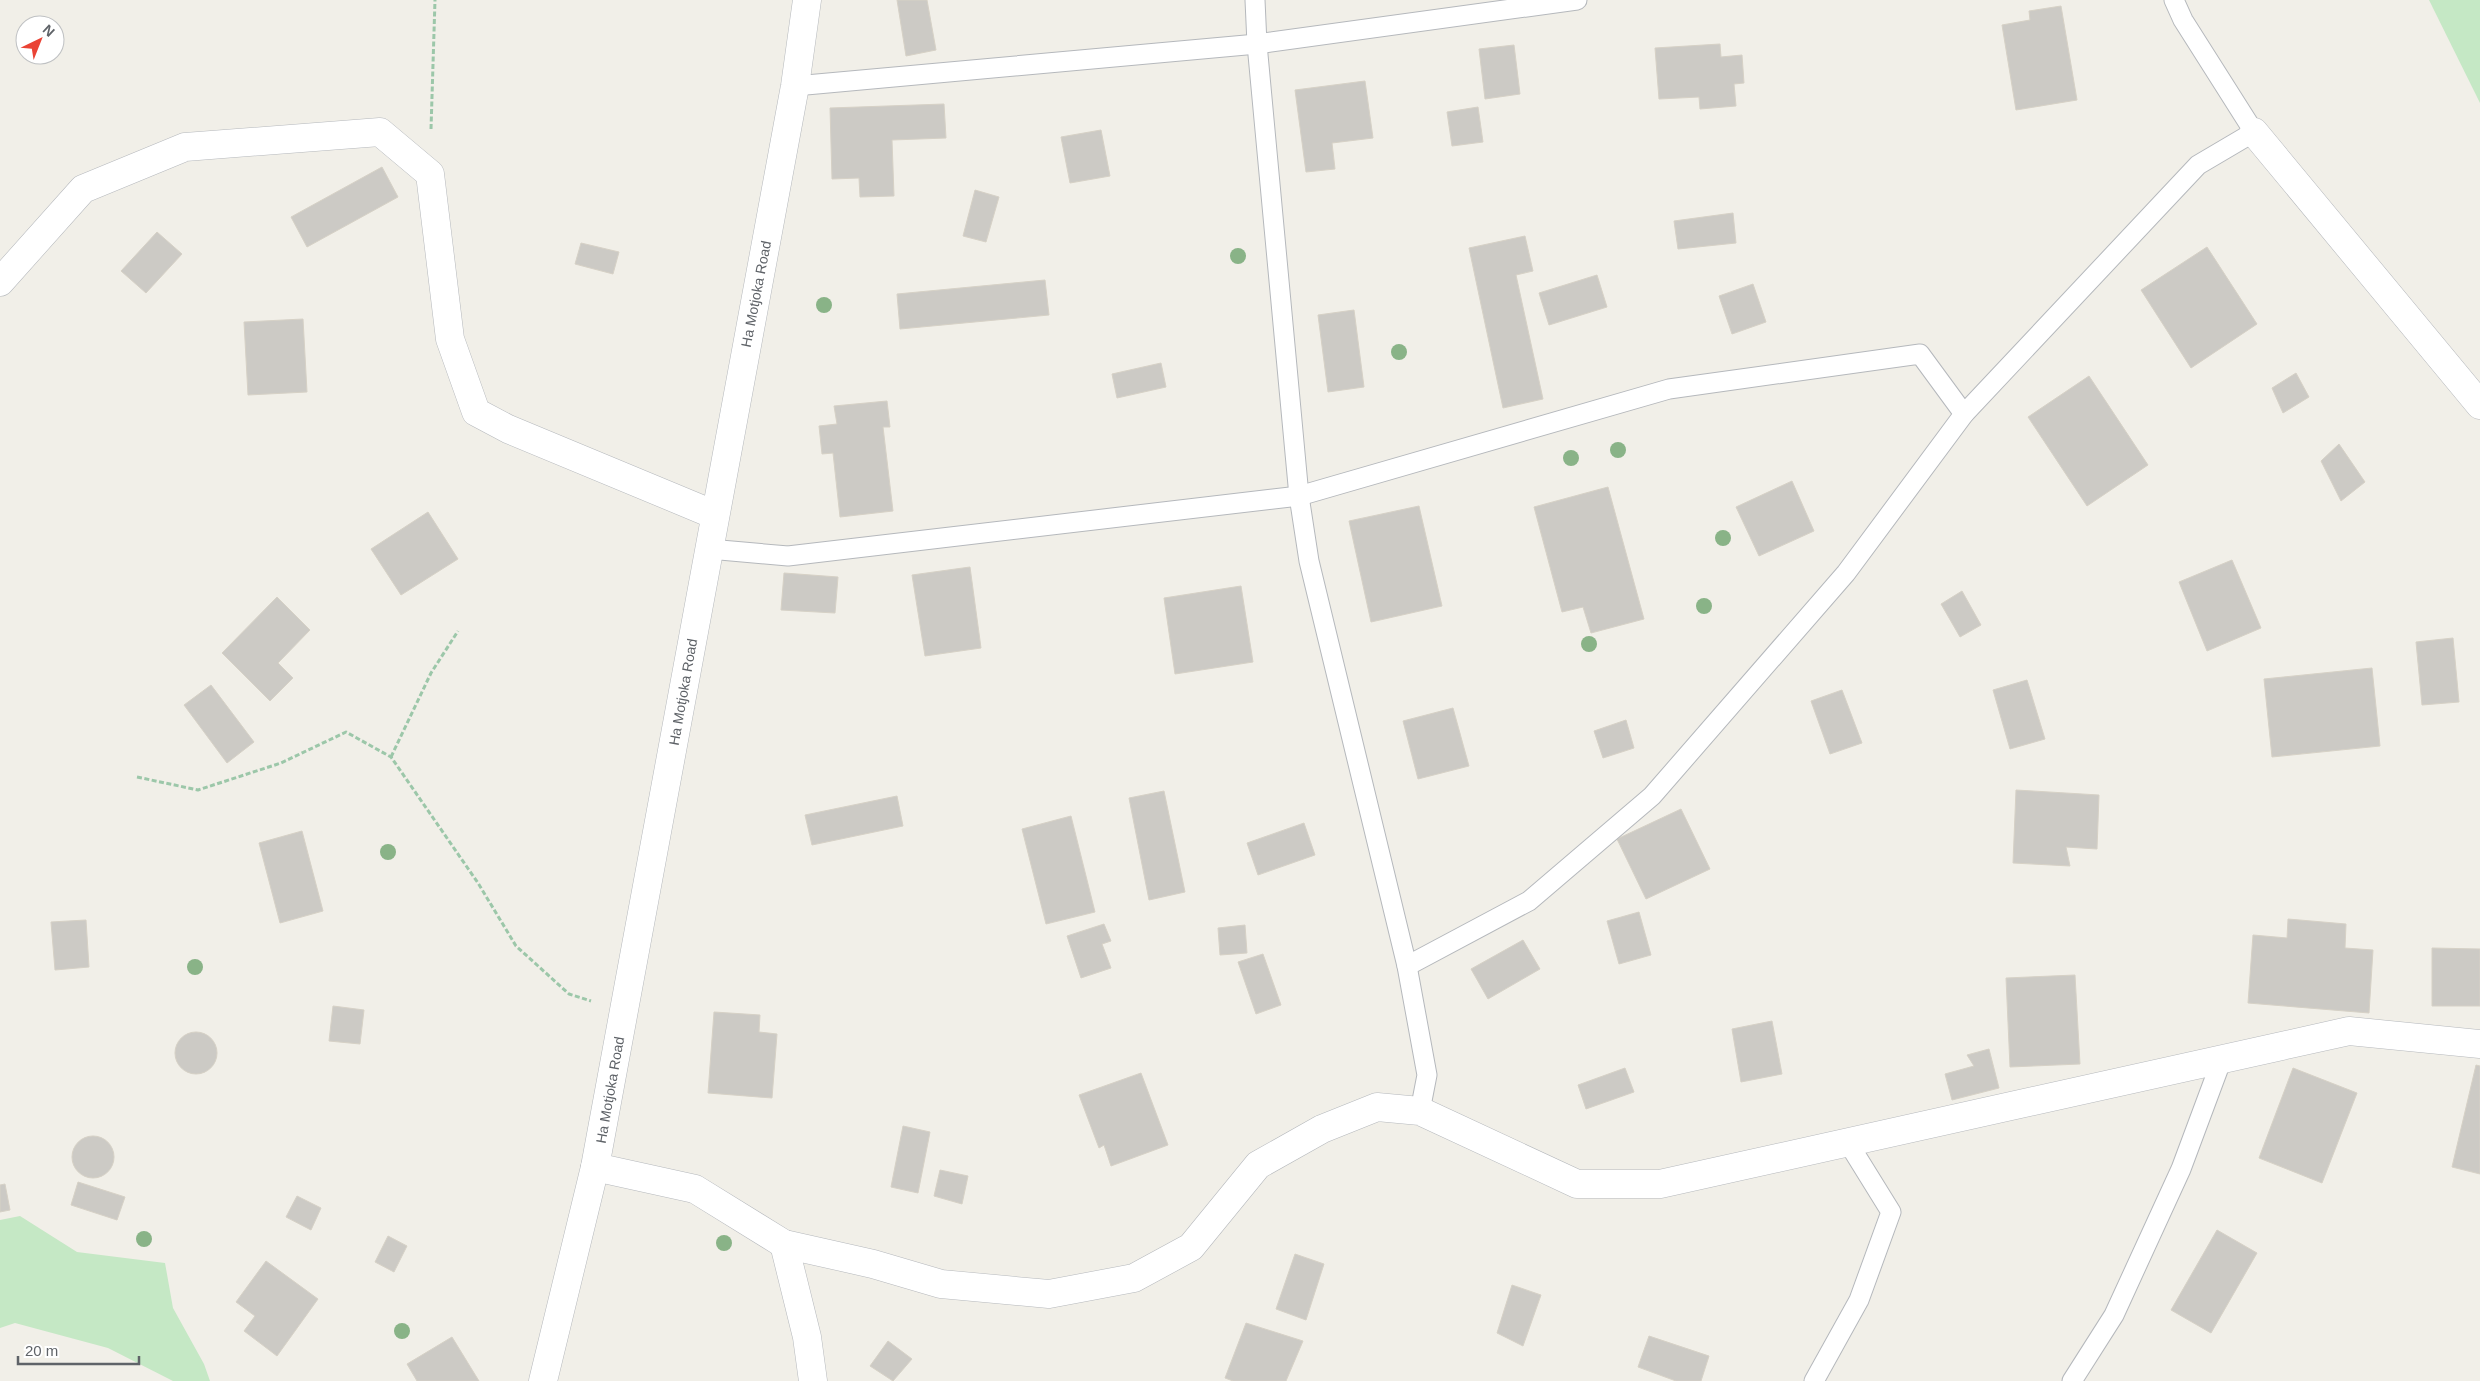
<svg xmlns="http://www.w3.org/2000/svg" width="2480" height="1381" font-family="Helvetica,sans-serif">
<rect width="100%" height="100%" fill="#f1efe8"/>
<g fill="#c5e8c5">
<polygon points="2429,0 2480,0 2480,103"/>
<polygon points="20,1216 77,1252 165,1263 173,1308 204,1364 210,1381 173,1381 108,1348 15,1323 0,1328 0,1220"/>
</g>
<g fill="#cccac5" stroke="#d6d1c6">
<polygon points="897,0 927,0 936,50 906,56"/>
<polygon points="2061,6 2077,100 2016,110 2002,25 2030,20 2029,11"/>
<polygon points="1720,44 1721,57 1742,55 1744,83 1734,84 1736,106 1700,109 1699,97 1659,99 1655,48"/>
<polygon points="1514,45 1520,94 1485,99 1479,49"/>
<polygon points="1365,81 1373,138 1332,143 1335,169 1306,172 1295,90"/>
<polygon points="944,104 946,138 892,140 894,196 860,197 859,178 832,179 830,108"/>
<polygon points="1478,107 1483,142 1452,146 1447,112"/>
<polygon points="1101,130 1110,176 1070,183 1061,137"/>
<polygon points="382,167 398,197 307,247 291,217"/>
<polygon points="975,190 999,197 986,242 963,236"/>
<polygon points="1733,213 1736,243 1678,249 1674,221"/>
<polygon points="157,232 182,254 146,293 121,271"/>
<polygon points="1525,236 1533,271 1516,275 1543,399 1503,408 1469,248"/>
<polygon points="581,243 619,252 613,274 575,264"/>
<polygon points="2207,247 2257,324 2191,368 2141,290"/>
<polygon points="1597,275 1607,307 1549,325 1539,293"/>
<polygon points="1045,280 1049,315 900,329 897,294"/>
<polygon points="1753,284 1766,322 1732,334 1719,296"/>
<polygon points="1354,310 1364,387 1328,392 1318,315"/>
<polygon points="303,319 307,392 248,395 244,322"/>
<polygon points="1161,363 1166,387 1117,398 1112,374"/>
<polygon points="2296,373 2309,397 2283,413 2272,388"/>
<polygon points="2089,376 2148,465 2087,506 2028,417"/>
<polygon points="887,401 890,427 883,427 893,511 840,517 833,453 822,454 819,426 837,424 834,406"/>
<polygon points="2339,444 2365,482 2341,501 2321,461"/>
<polygon points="1792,481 1814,531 1759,556 1736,507"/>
<polygon points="1608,487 1644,619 1591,633 1583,607 1562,612 1534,507"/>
<polygon points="1419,506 1442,606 1371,622 1349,521"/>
<polygon points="428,512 458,559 401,595 371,549"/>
<polygon points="2232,560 2261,628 2207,651 2179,582"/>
<polygon points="970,567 981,648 925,656 912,575"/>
<polygon points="784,573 838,577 835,613 781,610"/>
<polygon points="1241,586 1253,662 1175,674 1164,598"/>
<polygon points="1962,591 1981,625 1960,637 1941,604"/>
<polygon points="277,597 310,630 278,663 293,678 270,701 222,653"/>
<polygon points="2453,638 2459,702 2422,705 2416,642"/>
<polygon points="2372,668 2380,746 2272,757 2264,679"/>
<polygon points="2027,680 2045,739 2010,749 1993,690"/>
<polygon points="211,685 254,742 227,763 184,705"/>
<polygon points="1842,690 1862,743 1830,754 1811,701"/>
<polygon points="1453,708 1469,766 1418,779 1403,721"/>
<polygon points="1626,720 1634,748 1603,758 1594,731"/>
<polygon points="2016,790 2099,795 2097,849 2066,847 2070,866 2013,863"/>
<polygon points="1164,791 1185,892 1149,900 1129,798"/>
<polygon points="897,796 903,826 812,845 805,815"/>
<polygon points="1681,809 1710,869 1646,899 1617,839"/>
<polygon points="1071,816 1095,912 1046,924 1022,829"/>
<polygon points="1304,823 1315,855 1258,875 1247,843"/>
<polygon points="302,831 323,911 280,923 259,843"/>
<polygon points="1639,912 1651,955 1619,964 1607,921"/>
<polygon points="2288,919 2346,924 2345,948 2373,950 2369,1013 2248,1003 2253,935 2287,938"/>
<polygon points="86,920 89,967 55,970 51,922"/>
<polygon points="1104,924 1111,941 1102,944 1111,968 1081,978 1067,936"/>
<polygon points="1245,925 1247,953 1220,955 1218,928"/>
<polygon points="1523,940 1540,969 1488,999 1471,969"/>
<polygon points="2432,948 2480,949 2480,1006 2432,1006"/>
<polygon points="1263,954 1281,1005 1256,1014 1238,962"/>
<polygon points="2075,975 2080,1064 2010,1067 2006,978"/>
<polygon points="333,1006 364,1010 360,1044 329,1041"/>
<polygon points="714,1012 760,1015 759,1032 777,1034 772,1098 708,1093"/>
<polygon points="1772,1021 1782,1074 1741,1082 1732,1029"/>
<circle cx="196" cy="1053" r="21"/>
<polygon points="1989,1049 1999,1088 1952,1100 1945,1074 1974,1066 1967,1055"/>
<polygon points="2476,1065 2480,1066 2480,1174 2452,1167"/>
<polygon points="1625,1068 1634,1092 1586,1109 1578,1085"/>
<polygon points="2293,1068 2357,1093 2322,1183 2259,1158"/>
<polygon points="1141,1073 1168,1145 1111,1166 1104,1145 1099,1148 1079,1095"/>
<polygon points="903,1126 930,1132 918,1193 891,1187"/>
<circle cx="93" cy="1157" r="21"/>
<polygon points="940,1170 968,1176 962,1204 934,1196"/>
<polygon points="78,1182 125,1197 117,1220 71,1205"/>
<polygon points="5,1184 10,1210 0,1212 0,1185"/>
<polygon points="297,1196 321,1208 311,1230 286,1217"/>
<polygon points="2217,1230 2257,1253 2211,1333 2171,1310"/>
<polygon points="388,1236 407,1246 394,1272 375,1262"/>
<polygon points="1295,1254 1324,1264 1306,1320 1276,1309"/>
<polygon points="266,1261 318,1299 277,1356 244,1331 255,1316 236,1302"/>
<polygon points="1512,1285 1541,1295 1523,1346 1497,1333"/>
<polygon points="1246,1323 1303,1341 1286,1381 1233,1381 1225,1378"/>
<polygon points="1649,1336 1709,1356 1701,1381 1676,1381 1638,1367"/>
<polygon points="452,1337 479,1381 417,1381 407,1364"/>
<polygon points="888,1341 912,1359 893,1381 870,1366"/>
</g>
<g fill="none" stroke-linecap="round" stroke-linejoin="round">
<g stroke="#b5b8bc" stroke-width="21">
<g id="service">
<polyline points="1255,0 1257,44 1299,496 1309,561 1407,966 1427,1075 1420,1111"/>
<polyline points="795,86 1257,44 1577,0"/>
<polyline points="709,549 788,556 1299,496 1669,389 1920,354 1964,414"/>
<polyline points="1407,966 1529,901 1652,796 1846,573 1964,414 2198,165 2254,132 2183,20 2174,0"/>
<polyline points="1814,1381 1859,1300 1891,1212 1847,1141"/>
<polyline points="2072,1381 2114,1315 2181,1169 2222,1059"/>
</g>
</g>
<g stroke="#b5b8bc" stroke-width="29">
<g id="minor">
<polyline points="2254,132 2480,405"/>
<polyline points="0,282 83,189 185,147 380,132 430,174 450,339 476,412 508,429 715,515"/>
<polyline points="595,1167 695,1189 784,1244 873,1264 941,1284 1049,1294 1134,1278 1191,1247 1258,1165 1322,1129 1377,1107 1420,1111 1577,1184 1660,1184 2349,1031 2480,1044"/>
<polyline points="784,1244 807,1337 813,1381"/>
</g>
</g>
<g stroke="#b5b8bc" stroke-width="29">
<polyline id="tertiary" points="543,1381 595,1167 795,86 807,0"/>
</g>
<g stroke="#9cc7a9" stroke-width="3" stroke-dasharray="5 2.5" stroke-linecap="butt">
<polyline points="431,129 435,0"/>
<polyline points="391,757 431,673 458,631"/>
<polyline points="137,777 198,790 281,763 346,732 391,757 478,883 516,946 569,994 591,1001"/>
</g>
<use href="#service" stroke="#fff" stroke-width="19"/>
<use href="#minor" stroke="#fff" stroke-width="28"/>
<use href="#tertiary" stroke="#fff" stroke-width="28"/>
</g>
<g fill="#89b387">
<circle cx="1238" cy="256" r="8"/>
<circle cx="824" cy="305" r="8"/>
<circle cx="1399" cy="352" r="8"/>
<circle cx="1618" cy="450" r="8"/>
<circle cx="1571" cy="458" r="8"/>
<circle cx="1723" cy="538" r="8"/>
<circle cx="1704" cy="606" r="8"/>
<circle cx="1589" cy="644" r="8"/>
<circle cx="388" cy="852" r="8"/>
<circle cx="195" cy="967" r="8"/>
<circle cx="144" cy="1239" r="8"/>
<circle cx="724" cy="1243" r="8"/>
<circle cx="402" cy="1331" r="8"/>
</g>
<g text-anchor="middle" stroke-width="4" stroke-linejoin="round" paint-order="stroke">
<g font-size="14" fill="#5f6368" stroke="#fff">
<text transform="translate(756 294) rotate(-79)" y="5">Ha Motjoka Road</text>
<text transform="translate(683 692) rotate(-80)" y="5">Ha Motjoka Road</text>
<text transform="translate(610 1090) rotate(-80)" y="5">Ha Motjoka Road</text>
</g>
</g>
<g transform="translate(40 40) rotate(43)"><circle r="24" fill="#ffffff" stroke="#bfc1c3"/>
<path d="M0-4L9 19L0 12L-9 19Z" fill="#ea4335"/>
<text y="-8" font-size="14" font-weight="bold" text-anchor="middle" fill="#5f6368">N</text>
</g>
<path d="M18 1356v8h121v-8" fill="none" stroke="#5f6368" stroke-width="2.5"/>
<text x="25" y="1356" font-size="15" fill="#5f6368" stroke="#ffffff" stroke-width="4" paint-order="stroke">20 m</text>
</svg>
